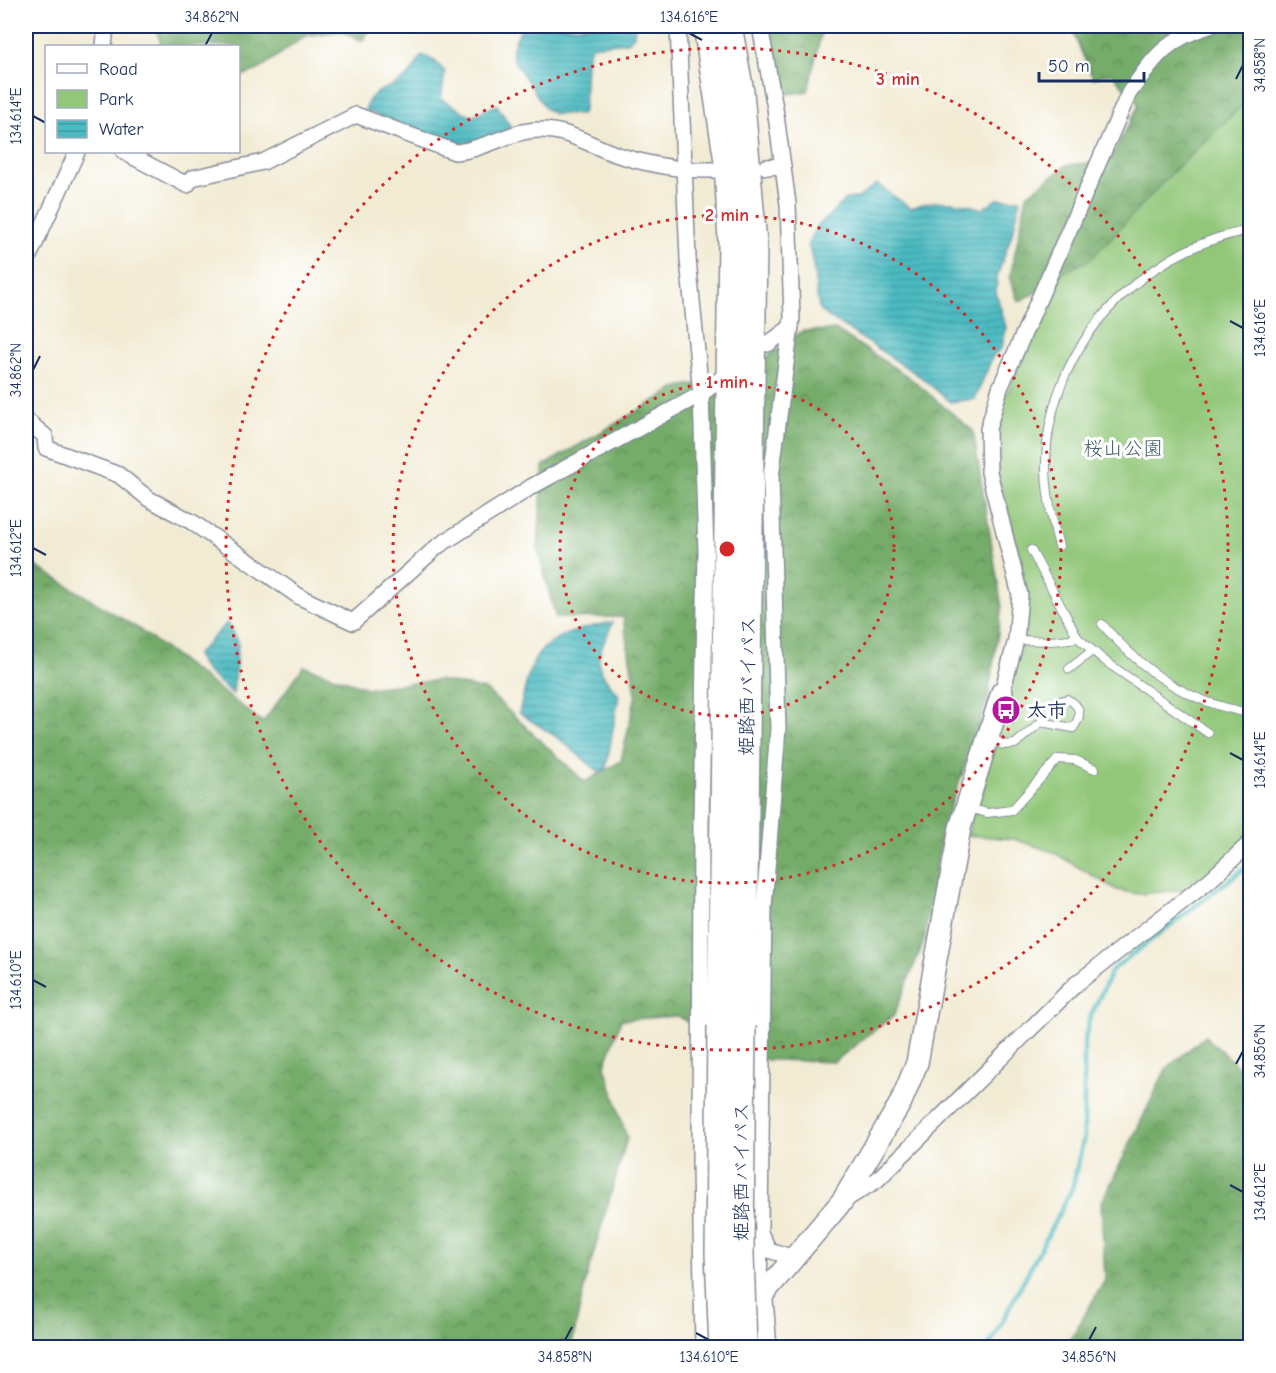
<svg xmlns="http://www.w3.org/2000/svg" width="1276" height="1373" font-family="'Comic Neue','Klee One',sans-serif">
<defs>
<pattern id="forest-crowns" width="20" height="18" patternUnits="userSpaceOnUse" patternTransform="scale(1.5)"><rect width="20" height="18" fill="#75ac69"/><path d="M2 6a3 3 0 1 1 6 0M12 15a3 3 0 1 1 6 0" fill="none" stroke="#5f8c5a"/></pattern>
<pattern id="water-rules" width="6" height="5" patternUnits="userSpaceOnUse" patternTransform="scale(1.5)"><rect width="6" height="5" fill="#4cbbc1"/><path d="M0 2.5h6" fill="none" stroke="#3e98a0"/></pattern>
</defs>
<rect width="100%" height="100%" fill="#fff"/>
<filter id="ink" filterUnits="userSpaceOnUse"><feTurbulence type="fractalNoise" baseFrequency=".0167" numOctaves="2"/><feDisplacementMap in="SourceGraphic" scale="12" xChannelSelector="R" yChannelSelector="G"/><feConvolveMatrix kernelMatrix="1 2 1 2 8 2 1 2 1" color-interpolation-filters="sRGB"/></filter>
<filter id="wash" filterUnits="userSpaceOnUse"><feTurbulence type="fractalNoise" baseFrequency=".008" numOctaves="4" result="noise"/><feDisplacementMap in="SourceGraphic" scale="24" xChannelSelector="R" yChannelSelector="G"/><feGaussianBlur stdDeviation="1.35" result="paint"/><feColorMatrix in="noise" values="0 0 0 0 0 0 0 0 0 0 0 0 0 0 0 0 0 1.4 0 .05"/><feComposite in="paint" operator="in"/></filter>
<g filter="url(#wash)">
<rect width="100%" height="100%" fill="#f2ebd4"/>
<g fill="url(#forest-crowns)" stroke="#486e64" stroke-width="1.5">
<polygon points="155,26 372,26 363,41 341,31 305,36 258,70 239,77 238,46 162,46"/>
<polygon points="768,26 823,26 808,91 784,95"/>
<polygon points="1070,26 1250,26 1250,106 1100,259 1018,302 1010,277 1027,195 1067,165 1109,161 1139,105 1112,73 1093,78"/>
<polygon points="836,330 909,377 973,431 1002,607 987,703 943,828 924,941 894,1015 834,1062 744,1059 678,1016 621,1020 605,1066 627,1138 586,1280 571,1347 26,1347 26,560 136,627 263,722 304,666 367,688 439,680 486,690 585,782 621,761 636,694 623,617 556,618 538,550 543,466 678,387 742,376 802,331"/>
<polygon points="1205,1036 1244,1072 1250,1064 1250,1347 1066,1347 1105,1280 1101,1204 1166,1069"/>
</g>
<polygon fill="#92c779" stroke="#567b6c" stroke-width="1.5" points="1250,98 1250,837 1193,889 1138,894 1117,890 1053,852 1013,839 967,835 1025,635 1027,594 1004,494 994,470 999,412 1038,320 1061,274 1092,258 1173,172"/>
<g fill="url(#water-rules)" stroke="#347590" stroke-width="1.5">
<polygon points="555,26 635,26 634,36 628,42 591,46 586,62 584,109 581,114 554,114 545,108 513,59 512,49 520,30"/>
<path d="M 422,55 L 435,61 L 445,72 L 441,99 L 471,116 L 497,105 L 511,127 L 502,134 L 457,148 L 365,110 C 371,86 392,91 408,76 C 414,70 418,61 422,55 Z"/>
<path d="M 877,184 L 911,208 C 933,198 959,201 982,209 L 997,199 L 1020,199 L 1015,225 L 997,277 L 996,292 L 1006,327 L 1002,348 L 993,356 L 975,399 L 950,402 L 921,377 L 820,311 C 814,289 816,267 808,244 L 818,226 L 846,199 L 858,198 Z"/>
<path d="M 613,622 C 596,661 590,662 619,695 L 606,769 L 599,772 L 558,738 L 519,713 C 524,695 527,670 538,655 C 553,633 589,627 613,622 Z"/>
<polygon points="227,623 238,643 233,694 205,670 196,655"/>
</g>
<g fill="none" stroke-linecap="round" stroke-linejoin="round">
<polyline stroke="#4cbbc1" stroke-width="4.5" points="988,1348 1072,1189 1084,1137 1084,1044 1089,1020 1112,970 1250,864"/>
</g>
</g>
<g filter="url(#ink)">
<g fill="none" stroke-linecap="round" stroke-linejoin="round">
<g stroke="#868d99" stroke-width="10">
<g id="lane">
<path d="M 1059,546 C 1052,521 1047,496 1046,470 C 1044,352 1137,250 1250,230"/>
<polyline points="1031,550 1078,638 1105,661 1208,733"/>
<path d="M 1102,624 C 1144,672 1186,702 1250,713"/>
<polyline points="1016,640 1051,641 1078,638"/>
<polyline points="1069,669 1092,651"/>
<path d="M 990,736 L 1003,745 L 1015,744 L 1041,722 L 1073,728 C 1082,716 1082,706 1067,699 L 1057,702 L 1041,722"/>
<polyline points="966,807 987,813 1012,810 1058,759 1075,760 1095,769"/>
</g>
</g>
<g stroke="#868d99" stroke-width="18">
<g id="street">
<polyline points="678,26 688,259 701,394 706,552 701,822 700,1163 703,1348"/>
<polyline points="104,46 106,26"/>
<path d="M 124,152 L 187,185 L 192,178 L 263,162 L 356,115 L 455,152 C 485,150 510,130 540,130 C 570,130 591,146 618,155 C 650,165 681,171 714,170"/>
<polyline points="766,167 783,166"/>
<polyline points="26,263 77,152"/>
<polyline points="768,344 791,327"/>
<polyline points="26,420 45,436 46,448 119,475 149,499 192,522 300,597 353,622 438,546 531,487 701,394 722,378"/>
<path d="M 1002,692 L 1016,640 L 1020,595 L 989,472 L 988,429 L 1000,388 L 1129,93 C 1154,58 1166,39 1209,26"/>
<polyline points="846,1199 877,1180 1076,984 1210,880 1250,843"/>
<polyline points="760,1233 769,1250 794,1258"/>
<polyline points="759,1300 764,907 778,728 771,477 792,318 788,204 775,108 760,26"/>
</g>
</g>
<g stroke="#868d99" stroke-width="24">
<polyline id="secondary" points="748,1312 843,1200 901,1102 917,1063 960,828 1002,692"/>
</g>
<g stroke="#868d99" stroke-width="30">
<g id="highway">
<polyline points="707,26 728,161 732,242 721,1026"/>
<polyline points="728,26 740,92 753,243 742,1026"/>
<polyline points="759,1300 763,1348"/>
</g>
</g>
<use href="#lane" stroke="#fff" stroke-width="8"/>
<use href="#street" stroke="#fff" stroke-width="15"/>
<use href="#secondary" stroke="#fff" stroke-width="21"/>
<use href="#highway" stroke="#fff" stroke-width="27"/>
<g stroke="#868d99" stroke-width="30" stroke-linecap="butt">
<g id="highway-bridge">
<polyline points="721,1026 719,1254 723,1348"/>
<polyline points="742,1026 740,1254 743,1348"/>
</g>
</g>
<use href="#highway-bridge" stroke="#fff" stroke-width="27"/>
</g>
</g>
<path fill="none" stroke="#1b2f5e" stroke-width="2" d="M 689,33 L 702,40M 205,46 L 212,33M 1236,79 L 1243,65M 33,116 L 46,123M 1230,321 L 1243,328M 33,370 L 40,356M 33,548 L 46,555M 1230,753 L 1243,760M 33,980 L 46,987M 1236,1064 L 1243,1051M 1230,1185 L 1243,1192M 696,1333 L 709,1340M 565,1340 L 572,1327M 1089,1340 L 1096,1327"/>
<g fill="none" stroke="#d62828" stroke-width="3" stroke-dasharray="3 6">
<circle cx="727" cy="549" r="167"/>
<circle cx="727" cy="549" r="334"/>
<circle cx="727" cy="549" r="501"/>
</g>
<defs>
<g id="bus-disc" transform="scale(1.5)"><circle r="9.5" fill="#b5179e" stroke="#fff"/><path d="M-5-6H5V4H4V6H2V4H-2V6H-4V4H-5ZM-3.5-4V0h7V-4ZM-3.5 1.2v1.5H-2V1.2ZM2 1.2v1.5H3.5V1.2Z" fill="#fff"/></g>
</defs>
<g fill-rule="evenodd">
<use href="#bus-disc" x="1006" y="710"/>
</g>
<g text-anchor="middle" stroke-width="6" stroke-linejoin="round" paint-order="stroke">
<g font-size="20" fill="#3f5d66" stroke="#fff">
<text x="1123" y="455">桜山公園</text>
</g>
<g font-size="20" fill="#1b2f5e" stroke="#fff">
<text transform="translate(747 686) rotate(-89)" y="7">姫路西バイパス</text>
<text transform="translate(741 1172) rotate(-90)" y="7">姫路西バイパス</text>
</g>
<g font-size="20" font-weight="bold" fill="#1b2f5e" stroke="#fff" text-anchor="start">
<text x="1027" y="717">太市</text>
</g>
</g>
<circle cx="727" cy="549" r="9" fill="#d62828" stroke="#fff" stroke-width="3"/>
<g font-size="18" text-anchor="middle" font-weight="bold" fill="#d62828" stroke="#fff" stroke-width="6" stroke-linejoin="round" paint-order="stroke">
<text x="898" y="85">3 min</text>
<text x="727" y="221">2 min</text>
<text x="727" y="388">1 min</text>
</g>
<rect width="1276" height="1373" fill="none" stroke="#fff" stroke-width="66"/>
<rect x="45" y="45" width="195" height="108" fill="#ffffff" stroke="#a4acbf" stroke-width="1.5"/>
<rect x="57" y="64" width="30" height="9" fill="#ffffff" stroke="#a4acbf" stroke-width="1.5"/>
<text x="99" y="75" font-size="18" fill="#1b2f5e">Road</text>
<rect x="57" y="90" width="30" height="18" fill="#92c779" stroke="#a4acbf" stroke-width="1.5"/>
<text x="99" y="105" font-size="18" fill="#1b2f5e">Park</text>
<rect x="57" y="120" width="30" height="18" fill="url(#water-rules)" stroke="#a4acbf" stroke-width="1.5"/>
<text x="99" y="135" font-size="18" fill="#1b2f5e">Water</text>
<path d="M1039 72v9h105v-9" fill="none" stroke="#1b2f5e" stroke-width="3"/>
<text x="1048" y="72" font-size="18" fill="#1b2f5e" stroke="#ffffff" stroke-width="4.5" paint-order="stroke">50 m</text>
<rect x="33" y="33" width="1210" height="1307" fill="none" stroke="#1b2f5e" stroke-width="2"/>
<g font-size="15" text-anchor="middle" fill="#1b2f5e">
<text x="212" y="22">34.862°N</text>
<text x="689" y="22">134.616°E</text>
<text transform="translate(1260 65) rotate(-90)" y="5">34.858°N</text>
<text transform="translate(16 116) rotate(-90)" y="5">134.614°E</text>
<text transform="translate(1260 328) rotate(-90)" y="5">134.616°E</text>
<text transform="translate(16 370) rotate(-90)" y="5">34.862°N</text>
<text transform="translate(16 548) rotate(-90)" y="5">134.612°E</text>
<text transform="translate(1260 760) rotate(-90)" y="5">134.614°E</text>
<text transform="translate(16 980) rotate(-90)" y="5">134.610°E</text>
<text transform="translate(1260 1051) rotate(-90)" y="5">34.856°N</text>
<text transform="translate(1260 1192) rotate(-90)" y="5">134.612°E</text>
<text x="565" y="1362">34.858°N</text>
<text x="709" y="1362">134.610°E</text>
<text x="1089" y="1362">34.856°N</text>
</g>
</svg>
